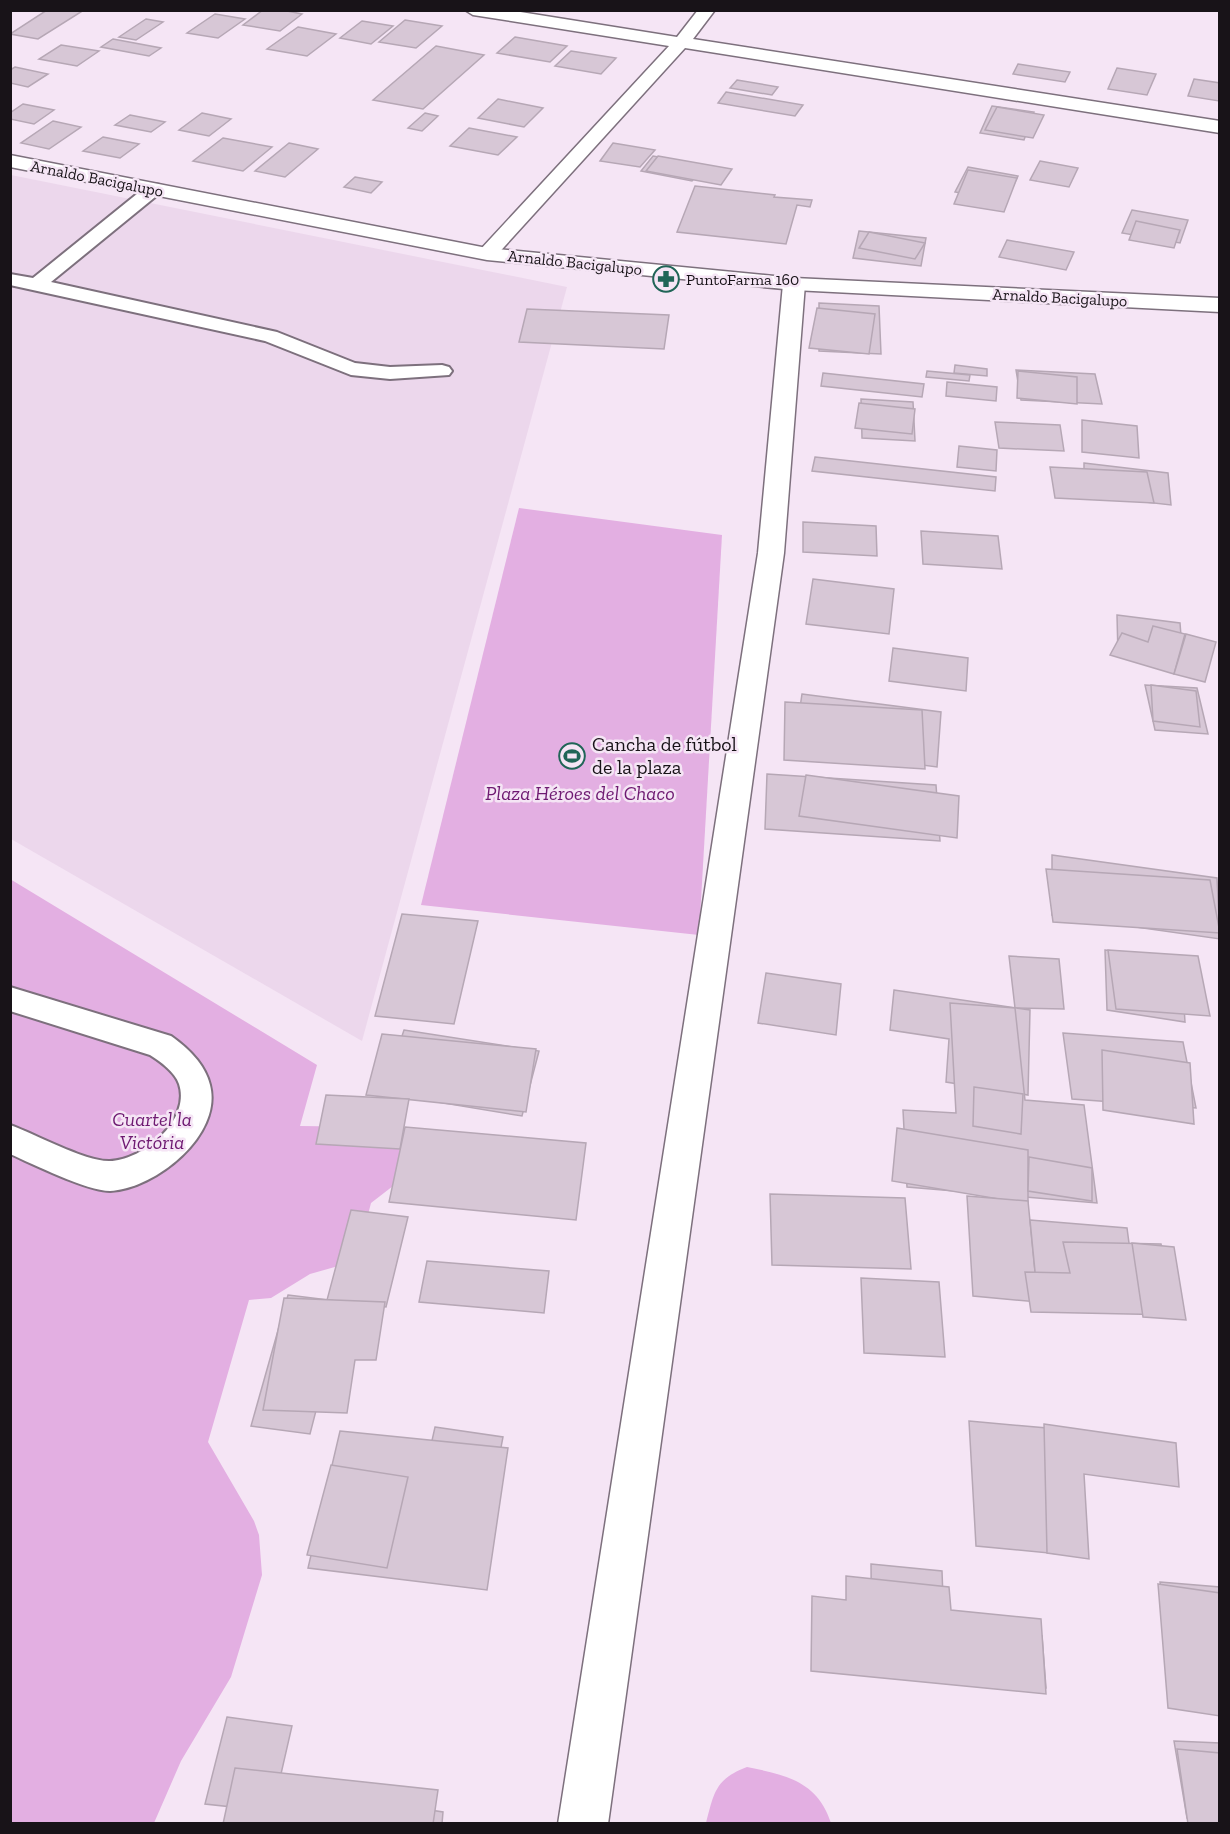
<svg xmlns="http://www.w3.org/2000/svg" width="1230" height="1834" font-family="'Zilla Slab',serif">
<rect width="100%" height="100%" fill="#f5e5f5"/>
<polygon fill="#ecd7ec" points="11,175 567,287 362,1041 11,839"/>
<g fill="#e3afe2">
<polygon points="519,508 722,535 699,935 421,905"/>
<polygon points="10,879 317,1065 300,1126 377,1127 397,1140 401,1150 393,1186 371,1203 356,1261 310,1274 271,1298 249,1300 208,1442 254,1521 259,1535 262,1575 231,1677 181,1761 154,1823 11,1823"/>
<path d="M 747,1767 C 786,1775 817,1781 831,1823 L 706,1823 C 714,1793 715,1779 747,1767 Z"/>
</g>
<g fill="#d7c7d6" stroke="#b6a7b5" stroke-width="1.5">
<polygon points="47,10 84,10 38,39 10,34"/>
<polygon points="263,10 282,10 302,14 280,31 243,25"/>
<polygon points="215,14 245,19 218,38 187,33"/>
<polygon points="146,19 163,22 136,40 119,37"/>
<polygon points="405,20 442,26 416,48 379,42"/>
<polygon points="362,21 393,26 371,44 340,38"/>
<polygon points="298,27 336,34 307,56 267,49"/>
<polygon points="515,37 567,46 550,62 497,53"/>
<polygon points="113,39 161,48 149,56 101,47"/>
<polygon points="61,45 99,51 77,66 39,59"/>
<polygon points="436,46 484,55 423,109 373,100"/>
<polygon points="571,51 616,58 601,74 555,66"/>
<polygon points="1018,64 1070,72 1065,82 1013,74"/>
<polygon points="15,67 48,74 28,87 10,83 10,70"/>
<polygon points="1117,68 1156,74 1147,95 1108,89"/>
<polygon points="1194,79 1220,83 1219,101 1188,96"/>
<polygon points="737,80 778,87 772,95 730,88"/>
<polygon points="726,92 803,105 795,116 718,103"/>
<polygon points="498,99 543,108 524,127 478,118"/>
<polygon points="23,104 54,110 34,124 10,119 10,113"/>
<polygon points="992,106 1034,112 1024,140 980,133"/>
<polygon points="997,107 1044,115 1033,138 985,130"/>
<polygon points="202,113 231,119 209,136 179,130"/>
<polygon points="425,113 438,116 422,131 408,128"/>
<polygon points="130,115 165,122 151,132 115,125"/>
<polygon points="53,121 81,127 49,149 21,143"/>
<polygon points="469,128 517,137 498,155 450,146"/>
<polygon points="103,137 139,144 120,158 83,151"/>
<polygon points="223,138 272,147 243,171 193,161"/>
<polygon points="289,143 318,149 285,177 255,171"/>
<polygon points="613,143 655,150 640,167 600,161"/>
<polygon points="653,156 705,166 692,181 641,171"/>
<polygon points="658,156 732,169 721,185 646,171"/>
<polygon points="1040,161 1078,168 1069,187 1030,180"/>
<polygon points="968,167 1018,176 1006,201 955,192"/>
<polygon points="968,170 1017,178 1004,212 954,204"/>
<polygon points="355,177 382,182 371,193 344,187"/>
<polygon points="695,186 775,195 774,197 812,200 810,207 797,205 786,244 677,232"/>
<polygon points="1132,210 1188,220 1180,243 1122,233"/>
<polygon points="1136,221 1180,230 1174,248 1129,240"/>
<polygon points="859,231 926,238 921,266 853,258"/>
<polygon points="869,232 925,243 915,259 859,248"/>
<polygon points="1007,240 1074,252 1066,270 999,257"/>
<polygon points="819,303 879,306 881,354 819,351"/>
<polygon points="817,308 875,314 869,354 809,348"/>
<polygon points="527,309 669,315 664,349 519,342"/>
<polygon points="955,365 987,369 987,376 954,373"/>
<polygon points="1016,370 1095,374 1102,404 1021,400"/>
<polygon points="927,371 970,375 969,381 926,377"/>
<polygon points="1018,371 1077,377 1077,404 1017,398"/>
<polygon points="823,373 924,384 922,397 821,386"/>
<polygon points="947,382 997,387 996,401 946,396"/>
<polygon points="861,399 913,402 915,441 862,438"/>
<polygon points="859,403 915,409 912,434 855,428"/>
<polygon points="1082,420 1137,426 1139,458 1082,452"/>
<polygon points="995,422 1060,425 1064,451 999,448"/>
<polygon points="959,446 997,450 996,471 957,467"/>
<polygon points="815,457 996,477 995,491 812,471"/>
<polygon points="1084,463 1168,473 1171,505 1084,495"/>
<polygon points="1050,467 1147,472 1154,503 1055,498"/>
<polygon points="803,522 876,526 877,556 803,552"/>
<polygon points="921,531 998,536 1002,569 923,564"/>
<polygon points="813,579 894,589 889,634 806,624"/>
<polygon points="1117,615 1180,623 1183,662 1118,655"/>
<polygon points="1153,626 1185,634 1174,674 1110,655 1122,633 1148,642"/>
<polygon points="1186,634 1216,642 1205,682 1174,674"/>
<polygon points="893,648 968,658 966,691 889,681"/>
<polygon points="1145,685 1197,688 1208,734 1155,730"/>
<polygon points="1151,685 1196,691 1200,727 1153,721"/>
<polygon points="802,694 941,712 937,767 794,748"/>
<polygon points="785,702 922,710 925,769 784,760"/>
<polygon points="767,774 936,785 940,841 765,829"/>
<polygon points="806,775 959,796 957,838 799,816"/>
<polygon points="1052,855 1217,878 1220,939 1052,915"/>
<polygon points="1046,869 1210,880 1220,933 1053,922"/>
<polygon points="402,914 478,921 454,1024 375,1016"/>
<polygon points="1105,950 1181,960 1185,1022 1107,1010"/>
<polygon points="1108,950 1198,956 1210,1016 1116,1009"/>
<polygon points="1009,956 1059,959 1064,1009 1015,1008"/>
<polygon points="766,973 841,984 836,1035 758,1023"/>
<polygon points="894,990 1030,1010 1028,1095 946,1082 949,1039 890,1030"/>
<polygon points="950,1003 1015,1008 1025,1100 1084,1105 1097,1203 907,1187 903,1110 956,1113"/>
<polygon points="404,1030 539,1051 522,1116 383,1093"/>
<polygon points="1063,1033 1183,1042 1196,1108 1072,1099"/>
<polygon points="382,1034 536,1049 526,1112 366,1095"/>
<polygon points="1102,1050 1190,1063 1194,1124 1103,1110"/>
<polygon points="974,1087 1023,1094 1021,1134 973,1126"/>
<polygon points="326,1095 409,1099 400,1149 316,1144"/>
<polygon points="405,1127 586,1143 576,1220 389,1202"/>
<polygon points="897,1128 1028,1150 1028,1204 892,1181"/>
<polygon points="1029,1157 1092,1168 1092,1201 1028,1191"/>
<polygon points="770,1194 905,1198 911,1269 772,1265"/>
<polygon points="967,1196 1028,1201 1038,1302 973,1296"/>
<polygon points="351,1210 408,1217 386,1307 327,1300"/>
<polygon points="1030,1220 1127,1228 1138,1311 1038,1302"/>
<polygon points="1063,1242 1161,1244 1177,1315 1031,1312 1025,1272 1070,1273"/>
<polygon points="1132,1243 1174,1247 1186,1320 1143,1317"/>
<polygon points="427,1261 549,1271 544,1313 419,1302"/>
<polygon points="861,1278 939,1282 945,1357 864,1353"/>
<polygon points="288,1295 344,1302 310,1434 251,1426"/>
<polygon points="284,1298 385,1302 376,1360 355,1360 347,1413 263,1410"/>
<polygon points="969,1421 1047,1428 1059,1554 976,1546"/>
<polygon points="1044,1424 1176,1443 1179,1487 1084,1474 1089,1559 1047,1553"/>
<polygon points="435,1427 503,1437 476,1578 404,1566"/>
<polygon points="340,1431 508,1448 487,1590 308,1568"/>
<polygon points="331,1465 408,1477 387,1568 307,1555"/>
<polygon points="871,1564 942,1571 944,1626 1042,1636 1046,1688 872,1671"/>
<polygon points="846,1576 949,1587 951,1610 1041,1619 1046,1694 811,1671 812,1596 846,1600"/>
<polygon points="1160,1582 1220,1587 1220,1671 1172,1667"/>
<polygon points="1158,1584 1220,1593 1220,1716 1168,1708"/>
<polygon points="227,1717 292,1726 278,1787 443,1812 442,1824 228,1824 232,1807 205,1804"/>
<polygon points="1174,1741 1220,1743 1220,1820 1187,1818"/>
<polygon points="1177,1749 1220,1753 1220,1824 1188,1824"/>
<polygon points="235,1768 438,1790 433,1824 223,1824"/>
</g>
<g fill="none" stroke-linecap="round" stroke-linejoin="round">
<g stroke="#7d707d" stroke-width="4">
<g id="service">
<polygon points="154,184 160,185 163,189 160,193 51,282 277,332 355,363 390,367 442,365 449,367 452,371 449,375 390,379 351,375 265,341 10,285 10,274 33,278 148,185"/>
<path d="M 10,987 L 171,1036 C 188,1048 205,1064 210,1085 C 223,1135 155,1189 110,1191 C 87,1191 33,1164 10,1154 L 10,1125 C 35,1134 86,1162 110,1161 C 143,1160 191,1120 179,1084 C 175,1072 161,1062 150,1055 L 10,1011 Z"/>
</g>
</g>
<g stroke="#7d707d" stroke-width="3">
<g id="minor">
<polygon points="465,10 508,10 677,37 698,10 715,10 693,39 1220,121 1220,133 685,48 494,258 480,258 476,254 480,250 669,46 473,15"/>
<polygon points="794,278 802,279 805,284 784,553 608,1824 558,1824 758,553 783,284 786,279"/>
</g>
</g>
<g stroke="#7d707d" stroke-width="3">
<polygon id="tertiary" points="10,155 487,248 794,278 1220,298 1220,312 794,290 487,260 10,167"/>
</g>
<use href="#service" fill="#fff" fill-rule="evenodd"/>
<use href="#minor" fill="#fff" fill-rule="evenodd"/>
<use href="#tertiary" fill="#fff" fill-rule="evenodd"/>
</g>
<defs>
<g id="pharmacy-ring" transform="scale(1.35)"><circle r="9.5" fill="#f5e5f5" stroke="#206557" stroke-width="1.5"/><path d="M-2-6h4v4h4v4h-4v4h-4v-4h-4v-4h4Z" fill="#206557"/></g>
<g id="stadium-ring" transform="scale(1.35)"><circle r="9.5" fill="#f5e5f5" stroke="#206557" stroke-width="1.5"/><path d="M0-5a6.5 5 0 1 0 0 10a6.5 5 0 1 0 0-10ZM-3.5-1.8h7v3.6h-7Z" fill="#206557"/></g>
</defs>
<g fill-rule="evenodd">
<use href="#pharmacy-ring" x="666" y="279"/>
<use href="#stadium-ring" x="572" y="756"/>
</g>
<g text-anchor="middle" stroke-width="5" stroke-linejoin="round" paint-order="stroke">
<g font-size="16" fill="#181318" stroke="#f5e5f5">
<text transform="translate(97 178) rotate(11)" y="6">Arnaldo Bacigalupo</text>
<text transform="translate(575 262) rotate(6)" y="6">Arnaldo Bacigalupo</text>
<text transform="translate(1060 297) rotate(3)" y="6">Arnaldo Bacigalupo</text>
</g>
<g font-size="16" fill="#181318" stroke="#f5e5f5" text-anchor="start">
<text x="686" y="285">PuntoFarma 160</text>
</g>
<g font-size="20" fill="#181318" stroke="#f5e5f5" text-anchor="start">
<text x="592" y="751">Cancha de fútbol<tspan x="592" dy="23">de la plaza</tspan></text>
</g>
<g font-size="20" font-style="italic" fill="#6e1971" stroke="#f5e5f5">
<text x="580" y="800">Plaza Héroes del Chaco</text>
<text x="152" y="1126">Cuartel la<tspan x="152" dy="23">Victória</tspan></text>
</g>
</g>
<rect width="1230" height="1834" fill="none" stroke="#181318" stroke-width="24"/>
</svg>
